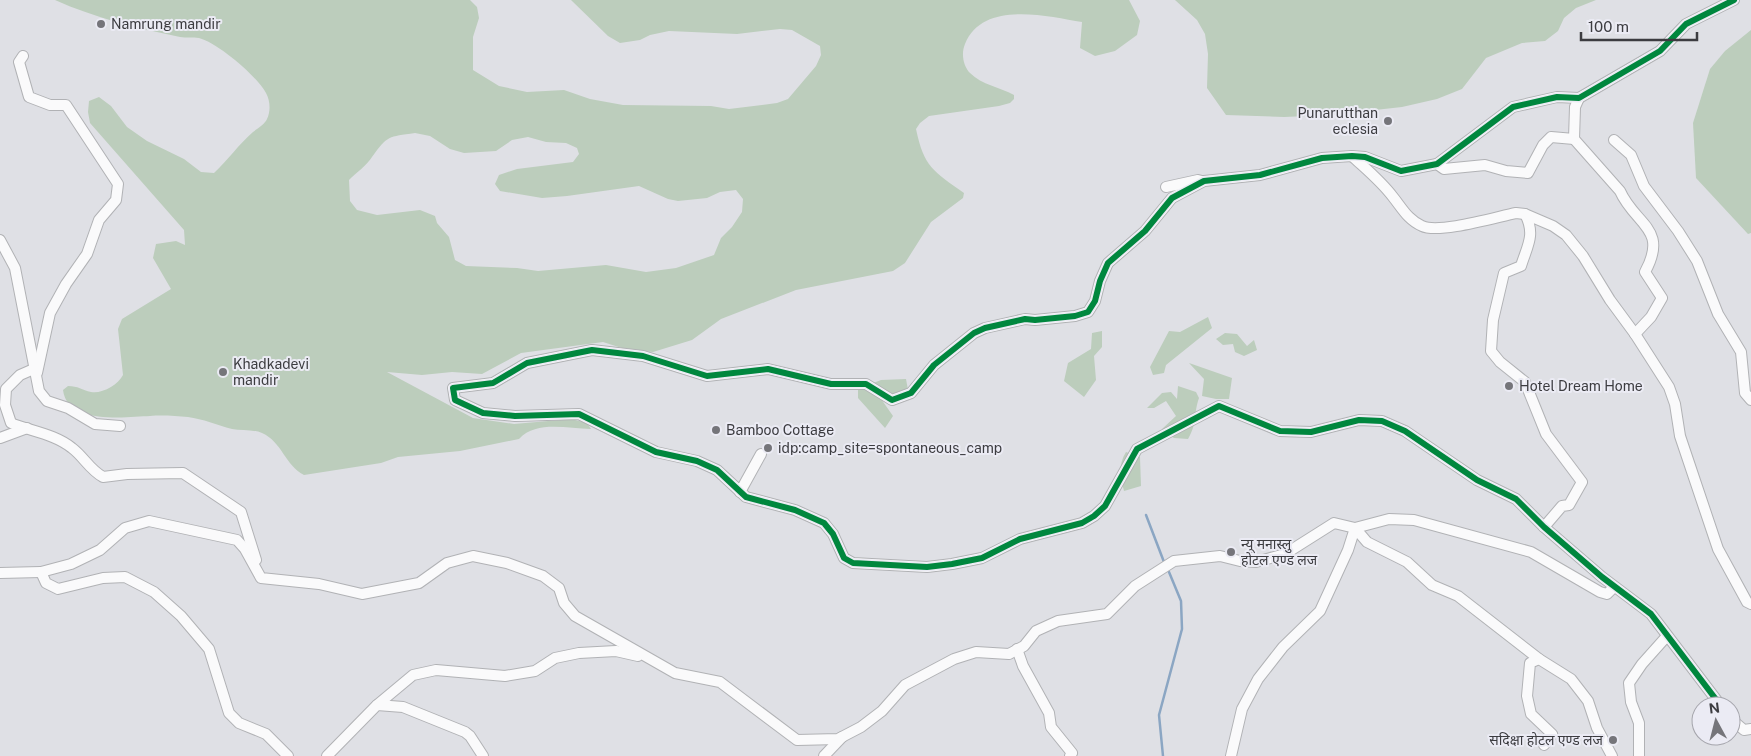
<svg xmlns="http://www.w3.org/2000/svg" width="1751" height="756" font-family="'Public Sans','Noto Sans Devanagari',sans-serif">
<rect width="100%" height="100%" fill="#dfe0e5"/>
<g fill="#bccdbc" fill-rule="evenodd">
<path d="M 55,0 L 470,0 L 477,7 L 479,18 L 473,37 L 473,70 L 499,86 L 527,92 L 564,90 L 590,99 L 623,105 L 711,106 L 729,109 L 777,103 L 788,99 L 816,66 L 821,55 L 820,46 L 792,30 L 780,29 L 737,34 L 669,31 L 650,35 L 640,40 L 620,43 L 608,36 L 571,0 L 1129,0 L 1140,21 L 1137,35 L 1115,51 L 1095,56 L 1080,48 L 1082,22 C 1046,16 983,0 965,44 C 961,53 963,66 970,73 C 982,85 1000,87 1014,95 L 1014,99 L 1010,103 L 999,106 L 929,116 L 920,123 L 916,129 C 924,167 933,171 964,193 L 963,198 L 931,222 L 905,263 L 893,271 L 796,290 L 721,319 L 692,340 L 653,352 L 628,350 L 603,342 L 521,353 L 482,374 L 452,372 L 422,375 L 387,372 L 473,418 L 514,424 L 571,419 L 587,423 L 591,429 C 567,429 537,420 519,439 L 460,451 L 398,457 L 381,463 L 304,475 C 285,465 282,442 262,433 C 253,429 241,431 232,429 C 217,425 203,419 188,417 C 176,416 162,415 150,416 C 126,417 67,425 63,390 L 68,386 C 78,386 82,390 91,392 C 102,394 118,385 123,375 L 118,329 L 122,319 L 171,289 L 153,258 L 156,244 L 176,241 L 185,245 L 184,230 L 90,123 L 88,112 L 89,101 L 99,97 L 111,106 L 127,127 L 147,141 L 184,159 L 201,172 L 214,173 C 228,160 239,144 253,132 C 258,128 265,124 267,119 C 271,111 270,100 266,93 C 257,76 218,43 199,38 C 193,37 186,38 180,37 C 137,28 95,18 55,0 ZM 415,133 L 430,136 L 450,149 L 464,153 L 496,151 L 512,140 L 528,137 L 546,142 L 566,143 L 577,148 L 579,154 L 573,162 L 517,169 L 499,175 L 495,184 L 500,191 L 542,198 L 567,196 L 639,186 L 668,199 L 678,201 L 707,198 L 720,192 L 736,190 L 743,199 L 742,212 L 732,227 L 721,238 L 714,255 L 676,268 L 646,272 L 606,265 L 538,271 L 517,268 L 466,266 L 455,260 L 449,237 L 437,223 L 435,216 L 420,210 L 377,215 L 357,210 L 350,201 L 349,180 C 356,173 367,165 372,157 C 388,135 388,137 415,133 Z"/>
<polygon points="1175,0 1596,0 1576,8 1564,18 1558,31 1545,41 1522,43 1486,58 1462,89 1437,99 1402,107 1330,115 1284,117 1226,115 1207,88 1208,54 1205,34 1197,20"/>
<polygon points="1751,30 1751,233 1748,234 1696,178 1693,123 1710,69 1725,51"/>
<polygon points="1208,317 1212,328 1166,365 1164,373 1153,375 1150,367 1169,331 1180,332"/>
<polygon points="1102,331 1102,347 1094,356 1096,380 1084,397 1064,381 1068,363 1091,349 1092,333"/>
<polygon points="1225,333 1237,334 1247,346 1254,340 1257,350 1244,356 1235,352 1233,344 1223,345 1216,339"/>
<polygon points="1189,363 1232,378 1229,399 1216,399 1202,396 1204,379"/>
<polygon points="906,379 908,390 897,396 879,396 893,416 885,428 858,398 858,389 881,380"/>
<path d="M 1178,386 L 1196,392 L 1199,398 C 1193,415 1198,422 1188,439 L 1174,438 L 1162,429 L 1176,416 L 1166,401 L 1154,408 L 1147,408 L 1162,393 L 1171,392 L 1177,399 Z"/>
<path d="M 1126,452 L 1140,457 L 1141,486 L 1124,491 C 1120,477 1118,465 1126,452 Z"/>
</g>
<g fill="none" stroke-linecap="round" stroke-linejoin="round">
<g stroke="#8ba6c3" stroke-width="2.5">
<polyline points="1146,515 1164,562"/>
<polyline points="1163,756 1159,715 1182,629 1181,601 1169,572"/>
</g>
<g stroke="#b1b2b5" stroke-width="12">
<g id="street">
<polyline points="23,56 19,62 29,97 50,105 66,105 118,184 116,200 99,220 87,254 66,284 50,313 37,373"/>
<path d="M 1579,98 L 1575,107 L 1574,139 L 1620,191 C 1635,225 1669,228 1645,272 L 1662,298 L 1651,317 L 1635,334"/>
<polyline points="1614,140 1631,155 1644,186 1678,231 1697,261 1718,314 1741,352 1745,393 1751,400"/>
<path d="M 1352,156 C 1366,169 1381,181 1393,197 C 1402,208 1408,220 1422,226 C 1439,234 1496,217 1516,213 L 1525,214 L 1553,226 L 1566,235 L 1583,256 L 1610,300 L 1635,334 L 1669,387 L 1675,404 L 1680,436 L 1718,549 L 1747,602 L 1751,604"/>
<polyline points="1437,164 1444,169 1485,165 1506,171 1528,173 1543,145 1551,137 1574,139"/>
<polyline points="1166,187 1198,180 1202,181"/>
<path d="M 1525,214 C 1536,235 1527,246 1521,266 L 1504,273 L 1493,320 L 1491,351 L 1500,362 L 1525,382 L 1546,434 L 1582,482 L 1569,505 L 1562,506 L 1544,527"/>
<polyline points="0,240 15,268 39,391 47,401 68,408 95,424 120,426"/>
<path d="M 36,368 L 20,375 L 6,389 L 5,405 L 11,423 C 30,431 55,434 72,448 C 84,457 89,469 103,477 L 127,474 L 183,473 L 241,512 L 256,560"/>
<polyline points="0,438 27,428"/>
<polyline points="740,492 761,454"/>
<polyline points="1355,528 1367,542 1407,562 1432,585 1458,596 1539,659 1571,679 1588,701 1597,728 1612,756"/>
<polyline points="0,573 41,572"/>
<polyline points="1017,649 1023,666 1049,713 1051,727 1072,753 1070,756"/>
<polyline points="1539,659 1530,663 1527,696 1531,714 1552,734 1544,745"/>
<polyline points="377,705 413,675 436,670 505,676 535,671 555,658 579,653 616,651 638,656"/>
<polyline points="1721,706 1651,614 1602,577 1544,527 1516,499 1477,480 1405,431 1382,421 1359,420 1311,432 1280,431 1219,406 1137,449 1105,506 1094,516 1082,523 1020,539 982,558 952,564 927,567 853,563 844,558 833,534 824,523 795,510 746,497 717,470 697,461 656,452 579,414 515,416 483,413 455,400 453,388 493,383 527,363 592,350 643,356 707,376 768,369 831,384 866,384 892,400 911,393 934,365 974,333 985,328 1025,319 1035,320 1075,316 1088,312 1095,301 1100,281 1108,263 1145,231 1172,198 1204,181 1260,175 1322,158 1352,156 1365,157 1401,171 1437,164 1513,107 1557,97 1579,98 1660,51 1686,24 1734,0"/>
<polyline points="1731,719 1744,730 1751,729"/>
<polyline points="288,756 266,734 239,723 229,713 209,649 181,616 154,592 125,577 103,578 58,589 46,583 41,572 71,564 100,550 125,528 149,521 237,540 245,549 261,578 319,584 362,594 419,583 447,563 473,556 507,563 543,576 559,588 564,603 575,616 675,673 720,682 797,740 838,739 861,727 882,711 905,685 954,659 976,652 1009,654 1024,646 1036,631 1058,621 1107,614 1135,586 1174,561 1220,556 1240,561 1256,562 1285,554 1334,523 1355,528 1389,519 1414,520 1531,552 1600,592 1607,594 1614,587"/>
<polyline points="327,756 377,705 403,707 465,732 470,736 483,756"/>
<polyline points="824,756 842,737"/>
<polyline points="1231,756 1242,709 1258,679 1283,647 1320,611 1348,550 1355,528"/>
<polyline points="1639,756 1639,723 1631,702 1629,683 1642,664 1667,636"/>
</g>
</g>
<use href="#street" stroke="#fafafb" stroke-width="10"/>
<g stroke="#ebebf4" stroke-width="9">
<polyline id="cycleway" points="1721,706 1651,614 1602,577 1544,527 1516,499 1477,480 1405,431 1382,421 1359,420 1311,432 1280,431 1219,406 1137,449 1105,506 1094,516 1082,523 1020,539 982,558 952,564 927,567 853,563 844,558 833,534 824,523 795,510 746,497 717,470 697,461 656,452 579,414 515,416 483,413 455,400 453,388 493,383 527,363 592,350 643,356 707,376 768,369 831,384 866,384 892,400 911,393 934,365 974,333 985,328 1025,319 1035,320 1075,316 1088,312 1095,301 1100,281 1108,263 1145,231 1172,198 1204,181 1260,175 1322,158 1352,156 1365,157 1401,171 1437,164 1513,107 1557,97 1579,98 1660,51 1686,24 1734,0"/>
</g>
<use href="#cycleway" stroke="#00873e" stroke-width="6"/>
</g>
<g fill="#75757a" stroke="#ebebf4" stroke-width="2">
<circle cx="101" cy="24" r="5"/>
<circle cx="1388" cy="121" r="5"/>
<circle cx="223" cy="372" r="5"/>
<circle cx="1509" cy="386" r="5"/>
<circle cx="716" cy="430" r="5"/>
<circle cx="768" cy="448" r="5"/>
<circle cx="1231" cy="552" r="5"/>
<circle cx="1613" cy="740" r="5"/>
</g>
<g text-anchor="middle" stroke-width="4" stroke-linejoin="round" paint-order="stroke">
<g font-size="14" fill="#3c3c40" stroke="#ebebf4" text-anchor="start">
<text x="111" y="29">Namrung mandir</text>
<text x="1378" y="118" text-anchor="end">Punarutthan<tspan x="1378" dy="16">eclesia</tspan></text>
<text x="233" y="369">Khadkadevi<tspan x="233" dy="16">mandir</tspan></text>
<text x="1519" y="391">Hotel Dream Home</text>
<text x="726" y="435">Bamboo Cottage</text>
<text x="778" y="453">idp:camp_site=spontaneous_camp</text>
<text x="1241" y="549">न्यू मनास्लु<tspan x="1241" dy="16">होटल एण्ड लज</tspan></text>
<text x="1603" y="745" text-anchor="end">सदिक्षा होटल एण्ड लज</text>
</g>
</g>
<g transform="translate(1716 721) rotate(353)"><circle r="24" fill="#ebebf4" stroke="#a5a5ac"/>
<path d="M0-4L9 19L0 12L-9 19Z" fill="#75757a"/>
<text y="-8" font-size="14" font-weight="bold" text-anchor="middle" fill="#3c3c40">N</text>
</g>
<path d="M1581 32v8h116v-8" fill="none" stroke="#3c3c40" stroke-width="2.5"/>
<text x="1588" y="32" font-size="15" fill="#3c3c40" stroke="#ebebf4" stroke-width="4" paint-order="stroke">100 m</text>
</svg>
